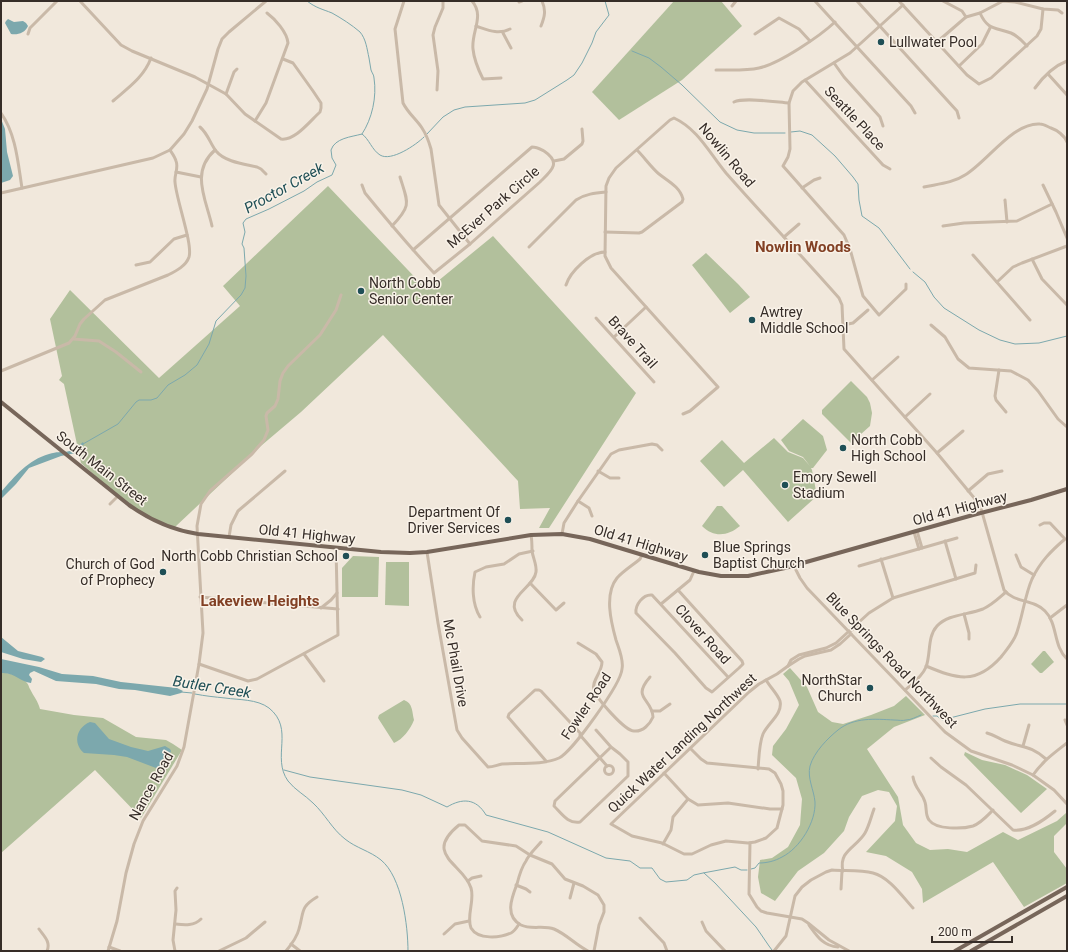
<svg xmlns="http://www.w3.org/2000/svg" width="1068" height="952" font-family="Roboto,sans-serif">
<rect width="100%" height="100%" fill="#f1e8dc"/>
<g fill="#b2c09c">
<polygon points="674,1 721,1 742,26 682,80 619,120 592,92"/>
<polygon points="328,186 427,290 493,236 636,393 549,528 539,528 550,508 520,509 518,481 383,335 301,412 262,445 175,527 152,520 112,491 81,463 64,384 59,380 62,376 50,319 70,290 159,378 240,306 223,286"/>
<polygon points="706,253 738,284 750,297 730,313 692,265"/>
<polygon points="851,381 867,397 870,403 872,413 870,426 851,443 822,414 822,410"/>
<polygon points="803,419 823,436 827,450 813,468 811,468 812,470 817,496 788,522 743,470 724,487 700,461 722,440 744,463 774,438 788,452 803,458 810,466 803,457 789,451 781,440"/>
<path d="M 717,506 L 722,506 L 740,526 C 728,536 714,538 702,526 Z"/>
<polygon points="353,556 379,557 378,597 342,597 342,568"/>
<polygon points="386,562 409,562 409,606 385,605"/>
<polygon points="1043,651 1045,651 1054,662 1042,673 1040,673 1031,664 1032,663"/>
<polygon points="790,668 807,687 818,712 832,722 843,724 871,715 894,706 906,696 925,715 894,727 867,749 898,797 903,825 916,843 930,850 948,849 967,852 1003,832 1018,840 1057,821 1066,813 1067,823 1054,836 1054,852 1067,869 1067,883 1024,907 993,862 923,903 922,889 912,872 886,856 866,852 895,821 897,806 889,792 878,790 862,796 849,817 844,831 824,853 798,871 775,901 761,893 758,877 760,860 772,858 788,847 800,825 802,799 796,778 772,755 773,746 786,729 799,705 789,681 783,674"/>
<path d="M 1,673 C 8,672 23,677 27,683 C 29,685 29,688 30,689 C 34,697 38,701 40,709 L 74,715 L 103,718 L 136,737 L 166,740 L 173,744 L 182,750 L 141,818 L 95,770 L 1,853 Z"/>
<path d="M 404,700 C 413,703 412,712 414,720 C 410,730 403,739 394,743 L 378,718 L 379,715 Z"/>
<polygon points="965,752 982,760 1005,765 1027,775 1047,789 1021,813 964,755"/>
</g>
<g fill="#7ca8ad">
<path d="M 8,19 L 14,22 L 23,21 L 26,23 L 28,26 C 25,33 18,35 11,34 L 5,23 L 6,21 Z"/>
<polygon points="1,119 5,129 7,152 13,176 10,180 1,183"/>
<path d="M 83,442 L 84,444 L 76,453 L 61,456 L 29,468 L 16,484 L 1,499 L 1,492 C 15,476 28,460 49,454 C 65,449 67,457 83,442 Z"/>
<polygon points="1,637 18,651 42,657 45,659 41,662 23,659 1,652"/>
<path d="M 1,659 L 39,667 L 62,674 L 93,676 L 121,682 L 177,688 L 183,691 L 181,693 L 170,696 L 135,690 L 119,689 L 96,684 L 56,681 L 34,671 L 30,673 L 29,675 L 32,679 L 31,683 C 20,682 15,672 1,673 Z"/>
<path d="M 90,722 L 95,723 L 109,739 L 131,747 L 148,751 L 165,746 L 170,749 L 171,751 C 168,759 164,765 156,768 L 127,757 L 114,755 L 84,753 C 72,743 77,727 90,722 Z"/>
</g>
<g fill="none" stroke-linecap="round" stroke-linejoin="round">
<g stroke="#7ca8ad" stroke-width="1">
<path d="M 307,1 C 316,8 322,9 332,13 C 341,18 352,25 360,32 C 366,39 367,49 369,58 C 370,62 370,66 371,70 C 372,73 374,75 374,78 C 377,97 372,119 362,134"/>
<polyline points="632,51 649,58 661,67 682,85 720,122 737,130 754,133 785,133"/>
<polyline points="791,132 800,131 812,135 835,156 853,177 858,184 859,200 862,216 879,228 910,269"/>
<polyline points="427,134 443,117 454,110 465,107 525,103 535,100 567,80 574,75 582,63 592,43 596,32 609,15 605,1"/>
<polyline points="913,272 925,282 934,297 944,308 979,330 1000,340 1015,344 1039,343 1067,336"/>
<path d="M 83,444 L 118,424 L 136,402 L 139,400 L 151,400 L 157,398 L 168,385 L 185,375 L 197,365 L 209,344 L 216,321 L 241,295 L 245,288 L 246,276 L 244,248 L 242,244 L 245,232 L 243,223 L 246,219 L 269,209 L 304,191 L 317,182 L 332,175 L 336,165 L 332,158 L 331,150 C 335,138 351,137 362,134 C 369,139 372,150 380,155 C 391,162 416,145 424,137"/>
<polyline points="181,692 192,693"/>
<path d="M 195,694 C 205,696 215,697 225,698 C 239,700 257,699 269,708 C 295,729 271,757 288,781 C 295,790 305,795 313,803 C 325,814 332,829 345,839 C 356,848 370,851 381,860 C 402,877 408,926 408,951"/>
<polyline points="933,716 937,716 942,720 985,709 1020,704 1067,704"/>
<path d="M 284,770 L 310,777 L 402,790 L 421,795 L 447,807 C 462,798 476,798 486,815 L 548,832 L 606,858 L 630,861 L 640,868 L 652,868 L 660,879 L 666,882 L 687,880 L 694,875 L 703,873 L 735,867 L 741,870 L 747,870"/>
<path d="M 751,869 L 755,868 L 759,863 C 767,863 775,861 782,857 C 800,848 816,822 815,802 C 814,790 807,778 810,766 C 814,752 828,738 838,730 C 854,717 875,719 894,720 C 898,720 903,721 906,720 C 911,720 916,717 921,715"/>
<polyline points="704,873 715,883 756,927 769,946 772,950"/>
</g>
<g stroke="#c9b9a8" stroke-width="3">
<path d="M 80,1 L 121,45 L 132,51 L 195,77 L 226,94 L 245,114 L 281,139 C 295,141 310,121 320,112 L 321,108 L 321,103 L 313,91 L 293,63 L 283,59"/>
<path d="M 404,1 L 395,29 L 403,103 C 408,113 416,119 422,128 C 426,134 429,142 431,149 L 439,205 L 470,244"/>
<path d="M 472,1 C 485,16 471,32 473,49 C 474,60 478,69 483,79 L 501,78"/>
<polyline points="815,1 911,106 915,113"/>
<polyline points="857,1 957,111 959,118"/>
<polyline points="899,1 967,75 979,84 991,78 1037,36 1041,29 1043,9"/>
<polyline points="943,1 962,11 966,17"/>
<polyline points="519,2 522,1"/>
<polyline points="903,5 850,53 802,82 793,91 789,103 790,149 788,157 783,166 844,235 850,249 863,296 879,315 906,289 906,284"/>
<polyline points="732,6 736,1"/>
<path d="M 980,13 C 988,31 996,27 1011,33 C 1018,36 1022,41 1027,46"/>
<path d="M 476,26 C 488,30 498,35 510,29"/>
<path d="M 541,26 C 545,16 546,10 542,1"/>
<polyline points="503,33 511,48"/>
<polyline points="28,34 30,28 57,1"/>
<polyline points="755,34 779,18 799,29 810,41"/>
<polyline points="937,42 966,17 980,13 1003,1 1015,2 1043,9 1058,10 1062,13"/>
<polyline points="834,63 844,77 880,117 883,126"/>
<polyline points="959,66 982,44 990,28"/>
<path d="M 716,70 C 730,70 746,71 759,68 C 779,64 820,36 835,22"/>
<polyline points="1048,74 1067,95"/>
<polyline points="805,80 883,165 890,169"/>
<path d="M 1035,88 C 1043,77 1054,66 1067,61"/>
<polyline points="437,90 438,71 433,35 435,27 443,8 443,1"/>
<polyline points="226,94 234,72 237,69"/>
<path d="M 113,101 C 128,88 144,77 151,58"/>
<path d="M 734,102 C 744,97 776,102 789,103"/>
<path d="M 1,113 C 16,134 18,163 22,188"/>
<path d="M 255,121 L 266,103 L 288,43 C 287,32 275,19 267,13"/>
<path d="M 200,127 C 208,134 210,143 216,151 C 225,162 244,164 257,167 L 261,169 L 266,174"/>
<polyline points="554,161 564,159 582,144 583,141 582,129"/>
<polyline points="176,172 201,177"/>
<path d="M 362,185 L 365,193 C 387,220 410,247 434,273 L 470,244 L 540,182 C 551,171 562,163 544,151 C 540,149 537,147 532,147 L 413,250"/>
<polyline points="1043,185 1056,212 1067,238"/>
<path d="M 924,187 C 938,184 953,183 965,175 C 987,162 1013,122 1040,124 C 1044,124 1048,127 1051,128 C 1057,130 1065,136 1067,142"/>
<polyline points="802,188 814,180 820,178"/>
<polyline points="1,193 153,158 170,150 184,134 192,121 207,89 218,49 222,39 229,32 266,1"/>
<polyline points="1005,200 1007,222"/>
<path d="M 212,226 C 206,199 190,172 215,150"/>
<path d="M 392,226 C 412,205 408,203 400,177"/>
<polyline points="943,226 964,223 1017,221 1052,204"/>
<path d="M 605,232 L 639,233 L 642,232 L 682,202 L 683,199 C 680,187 668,181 659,174 C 651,167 644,157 637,150"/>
<polyline points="784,237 799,224"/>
<path d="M 529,247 L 576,200 C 585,194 595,193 606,192"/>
<polyline points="973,255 1030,320"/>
<polyline points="1032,259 1042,279 1067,305"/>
<polyline points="136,265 150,262 174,239 187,235"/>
<polyline points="997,282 1013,267 1022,263 1067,246"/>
<path d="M 566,285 C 570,272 590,252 605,252"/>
<polyline points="596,318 654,382"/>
<polyline points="843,325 853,323 868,310"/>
<polyline points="931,325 945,337 958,359 969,368 1011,371 1028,380 1038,391 1058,419 1067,427"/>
<polyline points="614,337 646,307"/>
<polyline points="73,339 99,341 116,352 141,372"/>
<polyline points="999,370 995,396 996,400 1006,412"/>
<path d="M 1,371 L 69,343 L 75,336 L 80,324 L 84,319 L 105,300 L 168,275 C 176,271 186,266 189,257 C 193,244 176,199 175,182 C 174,175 179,168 176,161 C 175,157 172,153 170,150"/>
<polyline points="872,380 898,357"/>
<path d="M 683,414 L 690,411 L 718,387 L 611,268 L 605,256 L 606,186 L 609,178 L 616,168 L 670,120 L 674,118 C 698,129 710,154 726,173 C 763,215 802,256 839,298 L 842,305 L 844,349 L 937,453 L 980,505 L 1004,590 C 1014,603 1034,599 1045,611 C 1058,624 1053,646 1067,659"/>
<polyline points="905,417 930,394"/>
<polyline points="937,453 963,431"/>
<polyline points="598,471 610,478 619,478"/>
<polyline points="968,491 988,474 1002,471"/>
<polyline points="578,501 589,508 592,516"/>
<polyline points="110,504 118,496"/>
<polyline points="917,531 922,548"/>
<polyline points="914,532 919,549"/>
<polyline points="562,534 564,523 578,501 611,454 619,450 652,444 657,445 662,450"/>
<polyline points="229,537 231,525 238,511 285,471"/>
<polyline points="945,541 956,579"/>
<path d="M 427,552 L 438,623 L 457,730 L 462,738 L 488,767 C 493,767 497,765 502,764 C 520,763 544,765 559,758 C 572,752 621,684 622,669 C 624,660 619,649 616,640 C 611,622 604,594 617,578 C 623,571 633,565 640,559 L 642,555"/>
<polyline points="1016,555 1021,567 1034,575"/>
<polyline points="881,559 893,598"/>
<polyline points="794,566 800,578 807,588 945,732 971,751 1012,765 1033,775 1054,790 1067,804"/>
<polyline points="859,566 957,538"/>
<polyline points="530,583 556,610 564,603"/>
<path d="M 678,590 L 742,661 L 743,664 L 739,668 L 712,692 L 706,688 L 675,653 L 636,613 C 635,605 643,594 652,595 L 728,677"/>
<polyline points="200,597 338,609"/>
<polyline points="661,604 690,580 694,571"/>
<polyline points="321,608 331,600 337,593"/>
<polyline points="964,614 969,633 969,639"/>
<path d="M 480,617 C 472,604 472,586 475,572 L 486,567 L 504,564 L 519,554 L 533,551"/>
<polyline points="1050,618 1067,605"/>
<path d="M 522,620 C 499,598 534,589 536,572 C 537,565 533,558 532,551 C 532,545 532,540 531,535"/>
<polyline points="850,631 858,626 859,623"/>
<path d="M 578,643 L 596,654 L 602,662 C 602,673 591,681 594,690 C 597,699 625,731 634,731 C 643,732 650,724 653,717 C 652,698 631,699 650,677"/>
<polyline points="304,654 324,681"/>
<polyline points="199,664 248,681 257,679 338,635 336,548"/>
<polyline points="788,666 791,660 799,655 826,648 836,643 869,613 893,598 975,573 976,565"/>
<path d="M 926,666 C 957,679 976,685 1001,657 C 1007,649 1014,642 1017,632 C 1023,614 1025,595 1032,579 C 1040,562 1051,551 1065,539 L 1050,523 L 1044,523 L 1040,525"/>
<path d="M 905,690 C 912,684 922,677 926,667 C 931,654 927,637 937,626 C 948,614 968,615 983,609 C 992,605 999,598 1006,592"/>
<polyline points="652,711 660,711 670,704"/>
<polyline points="1065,720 1067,725"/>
<path d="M 596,730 L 611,747 L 620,754 L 628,762 L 628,776 L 580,822 C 568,824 562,814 554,806 L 555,801 L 611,747"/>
<path d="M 987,733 C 994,735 998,738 1005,741 C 1022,748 1030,745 1046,759"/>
<polyline points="580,735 607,766"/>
<polyline points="1023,746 1029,725"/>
<polyline points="690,748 701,759 707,763 769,769 775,773 781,784 783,791 783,805 777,828 766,838 755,842 748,843 726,841 711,845 692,854 684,854 662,843 632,836 611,824 749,692 759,684 777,674 788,666 799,659 805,656 831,650 840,644 851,634"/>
<path d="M 931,758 L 941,767 L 966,785 L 1013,830 C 1028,832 1044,820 1055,811"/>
<polyline points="546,761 508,717 509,714 535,690 539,690 541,691 581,734"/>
<circle cx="609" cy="770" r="4.5"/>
<path d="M 758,769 C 759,758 759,744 763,734 C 768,723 783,714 780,701 C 777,693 770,687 766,680"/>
<polyline points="664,773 688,799 698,805 728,803 770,809 782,809"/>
<path d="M 1033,775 C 1043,761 1054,753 1067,743"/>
<path d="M 913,777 C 915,789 922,792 925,802 C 927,808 925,815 929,820 C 936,830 963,829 973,826 C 981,823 987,816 993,810"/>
<path d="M 541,842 C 536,848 529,854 526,861 C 521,868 519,876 517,884 C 512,897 504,916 521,925 C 531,930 544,925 554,929 C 566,934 576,945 588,951"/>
<polyline points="750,843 749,894 757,907 761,911 767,913 802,919 808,923 829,940 849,951"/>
<polyline points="663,844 671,830 673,817 688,799"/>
<path d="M 843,871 C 838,851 857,847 865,833 C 869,826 871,817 874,809"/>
<polyline points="468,881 472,878 481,876"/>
<polyline points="516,885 526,889 530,892"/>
<polyline points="841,889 842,871"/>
<polyline points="570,898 574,883"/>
<polyline points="640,918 664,943 667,951"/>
<polyline points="702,922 706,931 725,951"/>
<path d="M 175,924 C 185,925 194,926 201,919"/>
<path d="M 519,924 C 517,927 515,931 511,933 C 500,938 478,940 471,928 C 466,916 475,901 471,888 C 464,864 422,855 459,825 L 465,825 L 482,841 L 516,846 L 530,855 L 552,864 L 565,879 L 583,886 L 598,895 L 604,905 L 604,912 L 599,925 L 594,951"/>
<path d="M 809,925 C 817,936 823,946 838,947"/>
<path d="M 39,929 C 44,936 51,942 47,951"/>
<polyline points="444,934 455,924 469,921"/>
<polyline points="291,944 300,951"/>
<polyline points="109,947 120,951"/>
<polyline points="108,951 117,921 126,873 134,844 143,821 177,766 184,747 199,664 203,633 197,526 201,504 210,491 252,454 264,440 268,430 266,416 267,413 275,406 278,399 280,381 283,373 288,366 320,335 336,310 341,295"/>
<polyline points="175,951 173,940 176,910 175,891 177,888"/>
<polyline points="219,951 246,938 265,922"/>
<path d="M 286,951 C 291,945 297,937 299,929 C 304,912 300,907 317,897"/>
<path d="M 774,951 L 786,936 L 795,896 L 802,887 L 811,880 L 826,872 L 832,870 C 845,871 861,870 873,873 C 889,877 902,896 913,908"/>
</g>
<g stroke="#77665a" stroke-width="4">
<path d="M 1,402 L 129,505 C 150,520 172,530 198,534 L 381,552 L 410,553 L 427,552 L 531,535 L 562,534 L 590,539 L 699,572 L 721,576 L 748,576 L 785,568 L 973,515 L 1031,500 L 1067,489"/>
<polyline points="955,951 1067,887"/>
<polyline points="971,951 1067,896"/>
</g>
</g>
<g fill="#1f4f56" stroke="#f9f2e8" stroke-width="1.5">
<circle cx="881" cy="42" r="4"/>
<circle cx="361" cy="291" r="4"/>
<circle cx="752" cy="320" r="4"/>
<circle cx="843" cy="448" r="4"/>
<circle cx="785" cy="485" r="4"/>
<circle cx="508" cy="520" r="4"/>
<circle cx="705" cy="555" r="4"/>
<circle cx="346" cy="556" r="4"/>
<circle cx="163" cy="572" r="4"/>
<circle cx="870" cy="688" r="4"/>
</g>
<g text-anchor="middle" stroke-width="3" stroke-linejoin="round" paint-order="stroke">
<g font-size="14" fill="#362d28" stroke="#f9f2e8" text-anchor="start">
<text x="889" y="47">Lullwater Pool</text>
<text x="369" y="288">North Cobb<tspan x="369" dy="16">Senior Center</tspan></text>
<text x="760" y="317">Awtrey<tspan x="760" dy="16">Middle School</tspan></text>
<text x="851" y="445">North Cobb<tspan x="851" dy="16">High School</tspan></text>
<text x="793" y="482">Emory Sewell<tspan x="793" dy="16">Stadium</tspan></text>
<text x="500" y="517" text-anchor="end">Department Of<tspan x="500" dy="16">Driver Services</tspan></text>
<text x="713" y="552">Blue Springs<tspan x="713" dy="16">Baptist Church</tspan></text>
<text x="338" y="561" text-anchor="end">North Cobb Christian School</text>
<text x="155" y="569" text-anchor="end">Church of God<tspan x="155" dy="16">of Prophecy</tspan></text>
<text x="862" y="685" text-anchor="end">NorthStar<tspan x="862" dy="16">Church</tspan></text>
</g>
<g font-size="14" fill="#362d28" stroke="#f9f2e8">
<text transform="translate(855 118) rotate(47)" y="5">Seattle Place</text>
<text transform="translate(727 155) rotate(50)" y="5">Nowlin Road</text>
<text transform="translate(493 207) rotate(-41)" y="5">McEver Park Circle</text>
<text transform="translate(633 342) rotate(48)" y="5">Brave Trail</text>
<text transform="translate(102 468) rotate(38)" y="5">South Main Street</text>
<text transform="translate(960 508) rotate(-15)" y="5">Old 41 Highway</text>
<text transform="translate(307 534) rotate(6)" y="5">Old 41 Highway</text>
<text transform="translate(641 543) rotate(17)" y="5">Old 41 Highway</text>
<text transform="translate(703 634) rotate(48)" y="5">Clover Road</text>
<text transform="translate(892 660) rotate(46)" y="5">Blue Springs Road Northwest</text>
<text transform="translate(456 663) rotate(80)" y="5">Mc Phail Drive</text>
<text transform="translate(586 706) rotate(-56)" y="5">Fowler Road</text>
<text transform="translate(682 743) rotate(-43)" y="5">Quick Water Landing Northwest</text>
<text transform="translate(151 786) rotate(-61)" y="5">Nance Road</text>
</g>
<g font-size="15" font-style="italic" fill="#1f4f56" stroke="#f9f2e8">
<text transform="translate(284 188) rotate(-29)" y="5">Proctor Creek</text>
<text transform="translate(212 687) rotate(9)" y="5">Butler Creek</text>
</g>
<g font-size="15" font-weight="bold" fill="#824024" stroke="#f9f2e8">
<text x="803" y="252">Nowlin Woods</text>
<text x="260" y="606">Lakeview Heights</text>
</g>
</g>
<rect width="1068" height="952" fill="none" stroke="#362d28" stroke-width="4"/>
<path d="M932 936v6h80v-6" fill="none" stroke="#362d28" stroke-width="2"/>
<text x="938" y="936" font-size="12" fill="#362d28" stroke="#f9f2e8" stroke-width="3" paint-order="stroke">200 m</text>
</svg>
